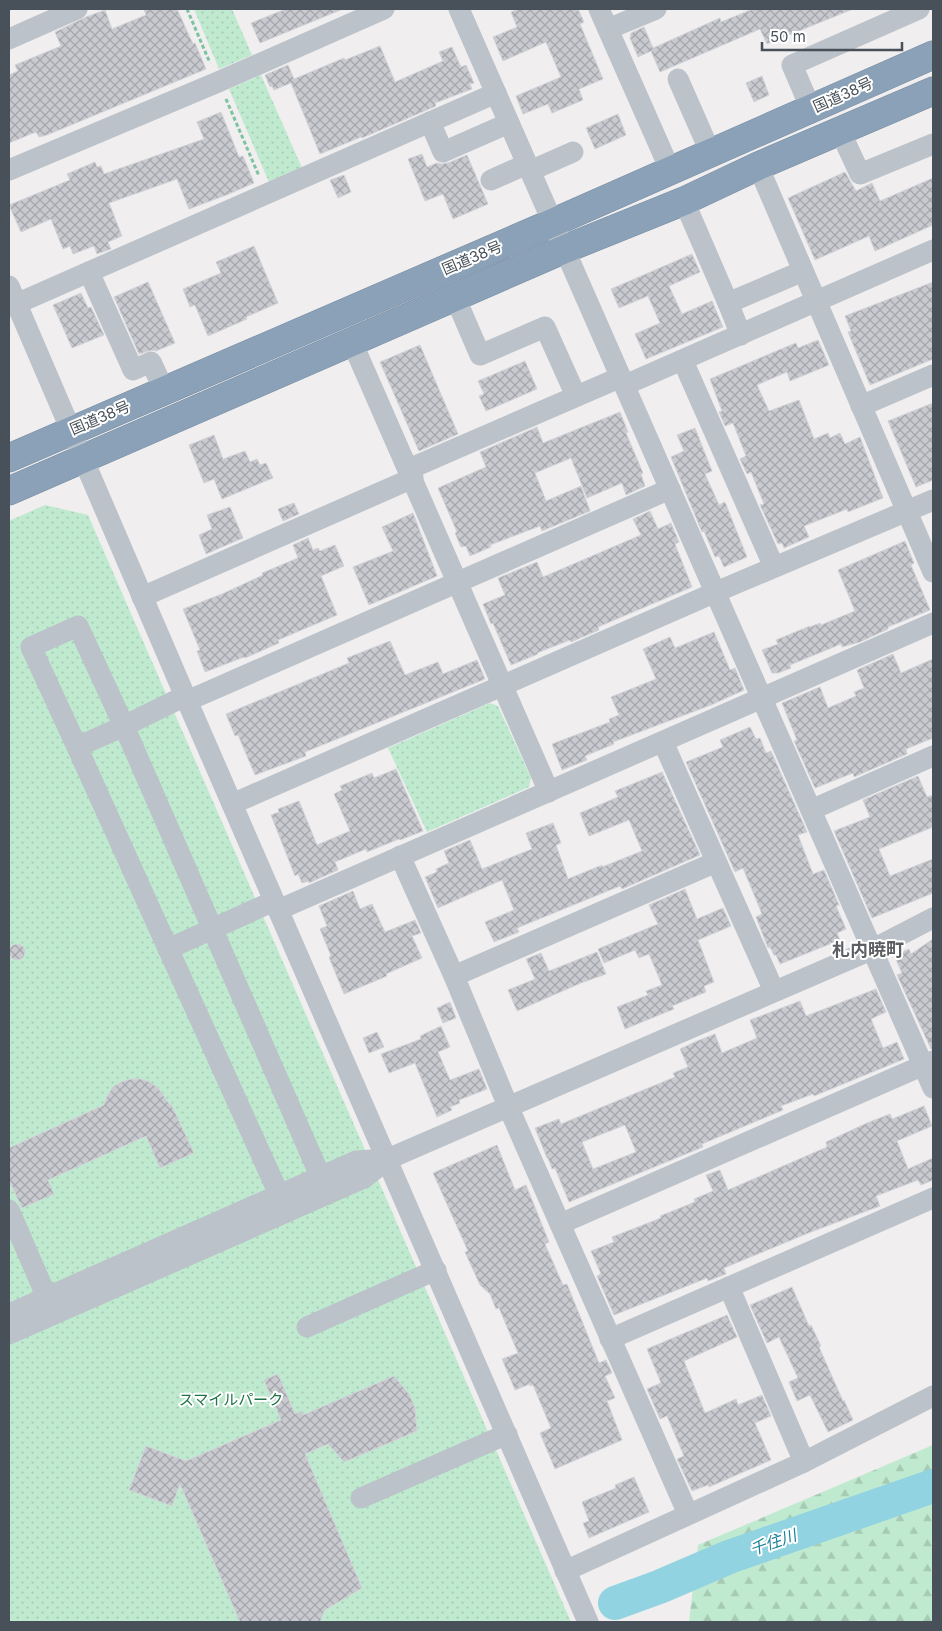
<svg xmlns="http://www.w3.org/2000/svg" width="942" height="1631" font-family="Inter,'Noto Sans JP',sans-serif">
<defs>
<pattern id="grass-dots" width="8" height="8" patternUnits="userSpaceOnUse" patternTransform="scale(1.25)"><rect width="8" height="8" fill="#c0eacf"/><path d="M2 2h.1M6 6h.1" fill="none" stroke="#a6cab4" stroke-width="1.8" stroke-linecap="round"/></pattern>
<pattern id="forest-firs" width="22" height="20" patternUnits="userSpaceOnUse" patternTransform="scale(1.25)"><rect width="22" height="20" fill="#c0eacf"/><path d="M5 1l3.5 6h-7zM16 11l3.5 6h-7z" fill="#a6cab4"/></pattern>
<pattern id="building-cross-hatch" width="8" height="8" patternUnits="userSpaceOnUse" patternTransform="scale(1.25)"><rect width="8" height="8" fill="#c9cad0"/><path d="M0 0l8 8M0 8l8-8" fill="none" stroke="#a5a6ac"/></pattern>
</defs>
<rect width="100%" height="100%" fill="#f0eeee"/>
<g fill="url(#grass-dots)">
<polygon points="194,9 232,9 252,55 219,69"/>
<polygon points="261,75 302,168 269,182 229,89"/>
<polygon points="45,505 88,515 571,1622 9,1622 9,521"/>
<polygon points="490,703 498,706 531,778 529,787 427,832 388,748"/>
</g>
<polygon fill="url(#forest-firs)" points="933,1445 933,1622 864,1622 861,1620 854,1622 689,1622 698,1545"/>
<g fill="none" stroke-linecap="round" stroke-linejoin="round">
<polyline stroke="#92d3e2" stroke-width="34" points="615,1603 659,1587 729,1557 933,1486"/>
</g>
<g fill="url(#building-cross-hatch)" stroke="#d2d4d9" fill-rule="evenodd">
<polygon points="144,9 177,9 193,44 195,43 206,69 47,135 39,137 36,132 9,143 9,75 18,71 15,65 61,46 55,32 86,17 105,10 112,29 146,15"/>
<polygon points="286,9 343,9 260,43 251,23"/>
<polygon points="519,9 578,9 584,22 580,24 603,79 579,89 583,100 552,113 548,104 523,114 516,96 561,77 546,42 503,61 493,37 517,27 511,12"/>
<polygon points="753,9 853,9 767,44 760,29 660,72 651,51 638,57 630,38 631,33 644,27 653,48 720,18 721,22"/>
<polygon points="380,46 395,82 443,61 439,52 452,47 461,67 466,65 474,83 470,84 472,89 435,103 436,106 362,138 361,137 320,154 291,83 274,90 272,86 270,87 265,75 288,65 294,79 344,58 345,60"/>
<polygon points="762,76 769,95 754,102 746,83"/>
<polygon points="221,112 239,157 243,156 254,183 229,194 189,209 177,179 109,203 122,236 108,242 111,249 97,254 94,246 73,254 70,246 63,249 51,219 21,232 9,205 70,180 67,174 95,162 97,167 101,166 104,174 204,139 197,122"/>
<polygon points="618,114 626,135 595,149 586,128"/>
<polygon points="422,154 427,167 437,163 442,164 448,163 467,155 488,204 453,219 443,194 425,201 408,159"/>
<polygon points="845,172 856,191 872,183 880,201 933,178 933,225 875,251 869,236 815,260 788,198"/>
<polygon points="344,175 351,192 338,198 330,180"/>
<polygon points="254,246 278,303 246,317 247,319 208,336 195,305 190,307 183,289 221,273 216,262"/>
<polygon points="692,254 700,272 669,286 682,314 712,301 723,327 646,359 635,334 660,323 648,296 619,308 611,289"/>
<polygon points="148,282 175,343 156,351 152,350 139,354 114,297"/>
<polygon points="933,282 933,359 870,385 848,332 851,331 845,316"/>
<polygon points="81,293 88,308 91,307 104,335 72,348 53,305"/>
<polygon points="818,340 829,365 790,381 787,372 757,385 769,411 799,400 814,439 828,433 830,438 840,433 845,444 860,437 883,498 848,512 847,509 804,526 809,537 784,548 782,543 778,544 760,505 764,504 751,472 747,474 740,459 746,456 733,423 725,426 719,412 722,411 710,379 786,347 796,343 798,348"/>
<polygon points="420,345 458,434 419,451 380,362"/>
<polygon points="525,361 537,389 486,411 479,396 484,394 478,381"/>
<polygon points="933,403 933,480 916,487 888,421"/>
<polygon points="620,412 628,432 626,433 643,473 641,474 645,486 626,495 622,483 587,498 571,458 535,473 546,501 581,486 590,511 542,531 540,526 490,545 491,547 470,556 466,546 461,547 455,533 457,532 438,488 486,467 480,452 537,427 543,443"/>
<polygon points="695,428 712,471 705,474 719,505 725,502 747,557 724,567 719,556 715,557 704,531 702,532 671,457 684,451 677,435"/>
<polygon points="214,435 223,459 245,451 250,462 257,459 260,465 266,463 273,478 222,499 214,479 204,483 189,445"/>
<polygon points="294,503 299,514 283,521 278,509"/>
<polygon points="230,507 243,538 206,554 199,535 212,529 207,515"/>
<polygon points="650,511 658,529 671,523 679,542 675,544 692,587 598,627 599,630 571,642 570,640 537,653 538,654 511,665 498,635 493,623 491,624 483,604 505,595 498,578 537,562 543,577 641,535 633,519"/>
<polygon points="413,513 437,576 369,605 353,567 393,551 382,527"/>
<polygon points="308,538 313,550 318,548 320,551 335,545 344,566 321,576 337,615 278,640 279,643 245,658 244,657 205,672 197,651 200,650 183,609 222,594 263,575 262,573 298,558 293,545"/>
<polygon points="905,541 914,563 911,565 930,610 888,627 888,629 860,642 842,647 841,644 790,665 791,668 778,673 772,673 762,650 778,644 776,640 810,626 810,627 820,623 821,625 855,611 838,570"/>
<polygon points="714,632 730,670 735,668 744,690 711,705 613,742 614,744 585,756 587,760 562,770 552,744 610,722 609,719 619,715 611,697 656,679 643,649 670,637 675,648"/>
<polygon points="390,641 405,675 438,662 443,674 477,660 485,679 305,752 306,756 255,775 238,735 235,736 226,714 349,663 347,658"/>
<polygon points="893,654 901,673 933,659 933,738 906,749 907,754 854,777 853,773 815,788 794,741 797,740 782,703 820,687 828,708 856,696 854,692 864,688 857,670"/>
<polygon points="750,727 756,739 760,738 766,753 771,751 807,832 798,835 813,874 824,870 839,905 836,906 846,929 837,933 840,940 780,964 776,955 774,955 770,947 768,948 756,917 762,914 743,868 735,872 686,762 723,747 720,740"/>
<polygon points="396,769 423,831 400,840 399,839 367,852 366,849 335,862 338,870 309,883 309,881 302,883 298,874 295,876 271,815 279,812 278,809 299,801 317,845 350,831 334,794 342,790 340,786 372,773 374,778"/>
<polygon points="662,772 700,855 622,889 620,886 517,928 519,932 494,942 485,922 514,910 502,880 438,908 425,877 437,872 436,869 449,863 444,851 470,840 482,869 532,849 526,833 553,823 561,843 556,845 568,879 602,865 602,867 642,851 629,820 589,836 580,813 618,797 615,791"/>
<polygon points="918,776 927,797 933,795 933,827 879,849 890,876 933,859 933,893 872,918 834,831 870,817 863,800"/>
<polygon points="685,889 697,919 723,908 731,926 698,940 714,982 704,986 706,992 672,1006 674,1009 625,1029 617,1007 648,995 646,991 662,985 649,954 639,958 635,950 604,963 598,949 658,924 649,905"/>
<polygon points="353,891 360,909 372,904 385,932 415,920 421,933 412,936 422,958 386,974 387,976 344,994 329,957 331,956 320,929 327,926 319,906"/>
<polygon points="933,939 933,1049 931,1049 897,975 902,973 894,955 909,949 911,954"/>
<circle cx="17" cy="952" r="8"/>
<polygon points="597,952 606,974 581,983 517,1011 508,990 535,979 526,959 541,953 549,971"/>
<path d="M 876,989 L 886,1012 L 871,1019 L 883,1048 L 897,1042 L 904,1059 L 814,1096 L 813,1094 L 781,1106 L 783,1110 L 702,1144 L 703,1147 L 569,1202 L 555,1168 L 552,1169 L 548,1158 L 547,1158 L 535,1128 L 559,1119 L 561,1124 L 675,1077 L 673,1073 L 688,1067 L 680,1049 L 697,1041 L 715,1034 L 722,1053 L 757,1038 L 750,1020 L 800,1001 L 806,1016 ZM 625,1125 L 636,1152 L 593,1169 L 582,1142 Z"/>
<polygon points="450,1002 456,1018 443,1023 437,1008"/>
<polygon points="441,1026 450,1047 438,1052 450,1080 479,1069 487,1089 459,1100 460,1103 450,1107 452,1110 437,1117 415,1063 389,1073 381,1054 421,1039 420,1036"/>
<polygon points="377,1032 384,1047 369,1053 363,1038"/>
<polygon points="131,1079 141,1079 150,1082 158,1088 170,1105 171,1104 194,1153 160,1168 146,1136 48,1180 54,1194 22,1208 9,1180 9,1148 104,1105 107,1096 113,1087 121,1082"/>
<polygon points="924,1106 932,1126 897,1141 908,1169 933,1158 933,1180 921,1185 918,1180 876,1196 880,1206 811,1232 724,1268 726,1274 708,1281 707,1278 614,1315 597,1276 601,1274 591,1251 614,1242 612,1237 661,1218 660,1216 695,1202 694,1199 713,1191 706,1175 720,1170 728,1190 827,1147 826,1142 867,1123 890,1114 892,1119"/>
<polygon points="497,1145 515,1190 526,1185 549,1242 545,1244 563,1285 567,1284 599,1363 606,1360 612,1373 605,1376 615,1398 607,1401 622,1440 555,1469 540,1433 551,1428 533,1385 530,1386 530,1384 515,1390 502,1359 518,1353 499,1308 496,1309 490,1294 480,1285 465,1252 468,1251 433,1173"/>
<polygon points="792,1287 809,1326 811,1325 821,1346 819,1347 843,1401 844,1400 853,1420 828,1432 810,1395 797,1401 789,1382 798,1378 779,1337 767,1343 750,1305"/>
<polygon points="727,1315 737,1337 684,1361 705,1413 736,1399 738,1405 762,1395 771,1416 755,1423 771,1460 709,1487 708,1485 692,1491 677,1459 684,1456 667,1416 660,1419 647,1389 661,1383 647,1349"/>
<polygon points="278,1374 295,1414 301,1411 303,1415 394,1376 409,1394 415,1408 417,1431 344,1462 328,1444 305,1454 362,1588 325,1610 320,1622 240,1622 180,1484 172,1506 129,1490 146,1446 186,1461 281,1420 264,1380"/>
<polygon points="634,1477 649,1512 589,1538 583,1523 589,1521 582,1502 616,1488 615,1485"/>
</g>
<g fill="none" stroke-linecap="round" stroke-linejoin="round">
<g stroke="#768ca3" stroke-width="29">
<g id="highway">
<polyline points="9,458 552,223 933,55"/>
<polyline points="9,491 565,249 684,201 758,166 933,91"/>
</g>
</g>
<g stroke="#7cc49f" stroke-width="3" stroke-dasharray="4 2.5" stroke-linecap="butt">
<polyline points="187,9 210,63"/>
<polyline points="226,99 259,176"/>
</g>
<g stroke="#bbc2c9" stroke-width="21">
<polyline points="459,9 933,1088"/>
<polyline points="599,9 671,172"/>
<polyline points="608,29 656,9"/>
<polyline points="9,39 77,9"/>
<polyline points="678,79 711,154"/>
<polyline points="811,109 792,65 919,9"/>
<polyline points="430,122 443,152 509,123"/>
<polyline points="840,131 860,174 933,144"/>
<polyline points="758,166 933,572"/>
<polyline points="9,170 218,82 384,9"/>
<polyline points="530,171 573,152"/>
<polyline points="491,180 527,164"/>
<polyline points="684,201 728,303 803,271"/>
<polyline points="89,272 133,370 151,362 164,390"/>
<polyline points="9,286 185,696 588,1622"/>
<polyline points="455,297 480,355 545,327 576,396"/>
<polyline points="728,303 741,335"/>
<polyline points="16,304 496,93"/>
<polyline points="352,342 549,792"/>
<polyline points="683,361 774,567"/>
<polyline points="625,385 933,250"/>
<polyline points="861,406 933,375"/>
<polyline points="409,469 621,377"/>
<polyline points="142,597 413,478"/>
<polyline points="185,696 124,726 328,1194"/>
<polyline points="187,701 670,489"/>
<polyline points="663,742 774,991"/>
<polyline points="77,747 31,647 78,626 124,726 77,747 287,1212"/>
<polyline points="232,804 716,592 933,500"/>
<polyline points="811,810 933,756"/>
<polyline points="400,856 454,976 508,1106 688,1514"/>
<polyline points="278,910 933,623"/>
<polyline points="168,949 274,901"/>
<polyline points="454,976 716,862"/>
<polyline points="9,1210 52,1309"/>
<polyline points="560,1224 933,1061"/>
<polyline points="729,1287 804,1462"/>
<polyline points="9,1314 356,1161 388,1159"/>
<polyline points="307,1327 436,1270"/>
<polyline points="9,1334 364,1178 388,1159 873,949 933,918"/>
<polyline points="610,1339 933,1198"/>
<polyline points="361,1498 507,1434"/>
<polyline points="565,1571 804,1462 933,1396"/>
</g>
<use href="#highway" stroke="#8aa1b7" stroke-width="28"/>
</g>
<g text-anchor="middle" stroke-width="4" stroke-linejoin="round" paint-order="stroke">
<g font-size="15" fill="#485159" stroke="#fff">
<text transform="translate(843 95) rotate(-24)" y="5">国道38号</text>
<text transform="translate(472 258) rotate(-23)" y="5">国道38号</text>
<text transform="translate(100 418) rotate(-23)" y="5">国道38号</text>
</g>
<g font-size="15" fill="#207247" stroke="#fff">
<text x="231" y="1405">スマイルパーク</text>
</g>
<g font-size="16" font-style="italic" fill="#1b8199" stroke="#fff">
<text transform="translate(773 1542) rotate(-19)" y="6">千住川</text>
</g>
<g font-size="18" font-weight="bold" fill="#5b5e62" stroke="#fff">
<text x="868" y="956">札内暁町</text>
</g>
</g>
<rect width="942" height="1631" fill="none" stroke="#485159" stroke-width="20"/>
<path d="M762 42v8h140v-8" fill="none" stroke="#485159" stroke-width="2.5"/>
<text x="770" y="42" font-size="15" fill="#485159" stroke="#ffffff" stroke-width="4" paint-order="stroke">50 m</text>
</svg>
